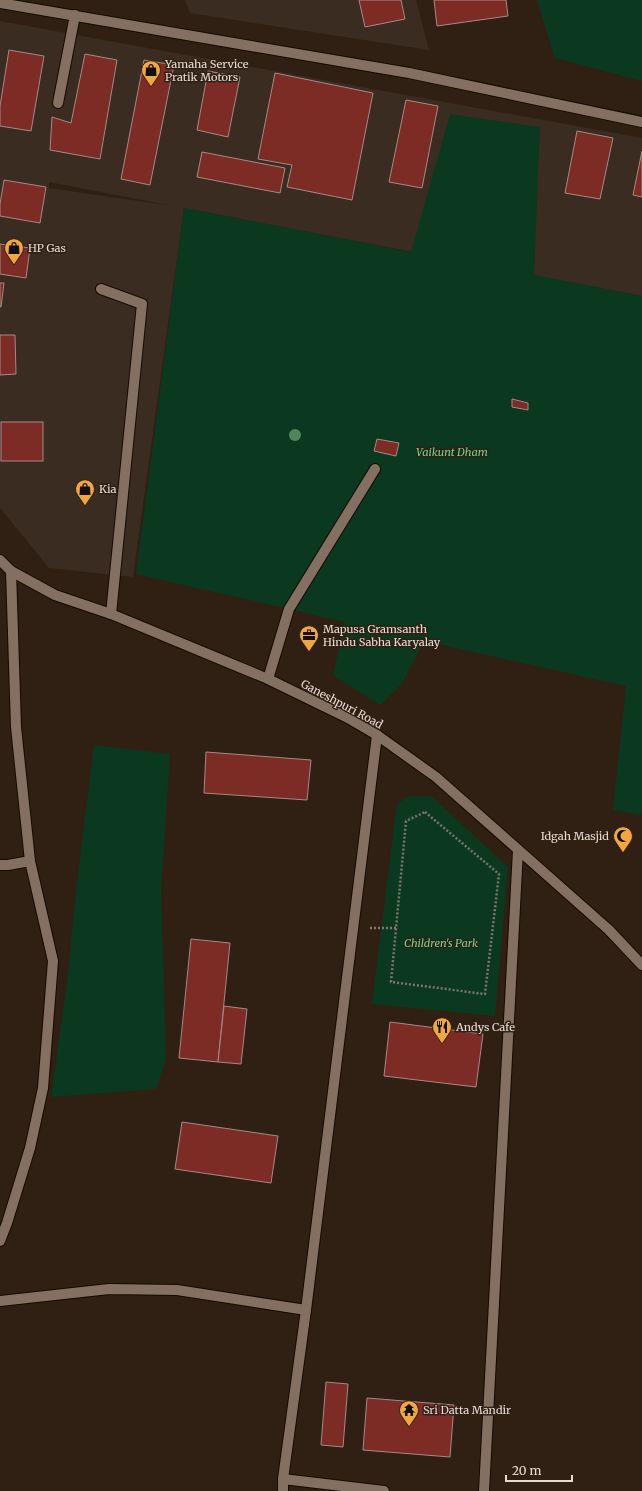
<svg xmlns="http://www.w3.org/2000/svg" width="642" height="1491" font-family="Merriweather,serif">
<rect width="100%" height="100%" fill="#302014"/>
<g fill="#3a2c20" fill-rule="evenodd">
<polygon points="185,0 416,0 429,50 190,13"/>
<path d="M 0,21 L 642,138 L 642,296 L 184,208 L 133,577 L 49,568 L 0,508 ZM 49,182 L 173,206 L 49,188 Z"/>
</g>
<g fill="#0b391f">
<polygon points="537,0 642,0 642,81 555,58"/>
<polygon points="450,114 540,127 534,275 642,296 642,815 613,810 626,686 424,641 401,685 380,705 333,675 345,622 136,574 184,208 411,252"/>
<polygon points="94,745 170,754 161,890 166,1059 156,1089 51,1097 67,983 77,882"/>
<polygon points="409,796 431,796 508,867 495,1016 372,1004 397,804"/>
</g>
<g fill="#7d2b25" stroke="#a48a87">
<polygon points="359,0 401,0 405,19 365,27"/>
<polygon points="434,0 506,0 508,16 437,26"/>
<polygon points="9,50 44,56 31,131 0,126 0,106"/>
<polygon points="85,54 117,60 100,159 50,150 52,117 71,123"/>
<polygon points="144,60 174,65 150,185 121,179"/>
<polygon points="208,71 240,77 228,137 197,130"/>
<polygon points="275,73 373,93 352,200 287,187 292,165 258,159"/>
<polygon points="406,100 438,106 422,188 389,182"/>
<polygon points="577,131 613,138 600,199 565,193"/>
<polygon points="642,151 642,197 633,195"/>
<polygon points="202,152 285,168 280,193 197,177"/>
<polygon points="4,180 46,187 40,223 0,216 0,204"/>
<polygon points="0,244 30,248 26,278 0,274"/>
<polygon points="0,283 4,283 1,307 0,307"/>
<polygon points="0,335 15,335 16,374 0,375"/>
<polygon points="512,399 528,403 528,410 512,407"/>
<rect x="1" y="422" width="42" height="39"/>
<polygon points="377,439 399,443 396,456 374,451"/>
<polygon points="206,752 311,760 307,800 204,793"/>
<polygon points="191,939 230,943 218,1062 179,1058"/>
<polygon points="224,1006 247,1009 241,1064 218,1062"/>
<polygon points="390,1022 483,1034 476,1087 384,1076"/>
<polygon points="182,1122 278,1136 271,1183 175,1169"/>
<polygon points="326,1382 348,1384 343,1447 321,1445"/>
<polygon points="367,1398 454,1405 450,1457 363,1450"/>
</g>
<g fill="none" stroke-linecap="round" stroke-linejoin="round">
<g stroke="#170901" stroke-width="12">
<g id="lane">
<polyline points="58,103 75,15"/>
<polyline points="101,289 142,304 111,614"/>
<polyline points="268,679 289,609 375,469"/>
</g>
</g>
<g stroke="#170901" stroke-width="12">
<g id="street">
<polyline points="0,3 409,73 642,122"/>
<polyline points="0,865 8,865 30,861"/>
<polyline points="0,1301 109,1289 177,1290 306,1310"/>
<polyline points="283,1479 384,1491"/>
<polyline points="484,1491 518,850"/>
</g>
</g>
<g stroke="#170901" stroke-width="12">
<g id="secondary">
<polyline points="0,560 11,571 55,595 111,614 268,679 348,718 377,735 436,777 609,930 642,965"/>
<polyline points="0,1241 7,1223 30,1148 43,1088 53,961 30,861 16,727 11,571"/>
<polyline points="283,1491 283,1479 306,1310 377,735"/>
</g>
</g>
<g stroke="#82746a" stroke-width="2.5" stroke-dasharray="2 2" stroke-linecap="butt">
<polygon points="425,812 499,874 485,994 391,982 406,821"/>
<polyline points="370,928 396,928"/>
</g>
<use href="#lane" stroke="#837062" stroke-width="10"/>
<use href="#street" stroke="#837062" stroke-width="10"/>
<use href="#secondary" stroke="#837062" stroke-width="10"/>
</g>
<circle fill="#4f865a" cx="295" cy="435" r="6"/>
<defs>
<g id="shop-pin" transform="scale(1)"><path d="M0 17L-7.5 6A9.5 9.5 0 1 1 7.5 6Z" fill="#f1a63f" stroke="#302014"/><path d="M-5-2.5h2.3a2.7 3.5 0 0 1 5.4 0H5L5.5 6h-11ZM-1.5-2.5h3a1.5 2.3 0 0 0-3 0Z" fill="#111"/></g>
<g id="office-pin" transform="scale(1)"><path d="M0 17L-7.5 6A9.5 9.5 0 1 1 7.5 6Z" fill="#f1a63f" stroke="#302014"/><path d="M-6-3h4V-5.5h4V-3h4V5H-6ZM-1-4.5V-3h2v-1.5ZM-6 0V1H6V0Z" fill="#111"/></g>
<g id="mosque-pin" transform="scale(1)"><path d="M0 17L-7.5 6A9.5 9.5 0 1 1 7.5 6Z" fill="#f1a63f" stroke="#302014"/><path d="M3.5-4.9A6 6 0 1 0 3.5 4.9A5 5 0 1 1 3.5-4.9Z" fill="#111"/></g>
<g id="restaurant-pin" transform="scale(1)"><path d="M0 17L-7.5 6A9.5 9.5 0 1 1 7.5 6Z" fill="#f1a63f" stroke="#302014"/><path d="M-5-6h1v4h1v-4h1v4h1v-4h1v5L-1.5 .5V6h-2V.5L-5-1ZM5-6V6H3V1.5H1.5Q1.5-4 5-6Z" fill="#111"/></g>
<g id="temple-pin" transform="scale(1)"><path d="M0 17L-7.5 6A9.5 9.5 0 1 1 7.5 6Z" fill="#f1a63f" stroke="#302014"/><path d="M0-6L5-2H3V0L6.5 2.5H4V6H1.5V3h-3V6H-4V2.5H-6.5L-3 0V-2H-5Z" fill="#111"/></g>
</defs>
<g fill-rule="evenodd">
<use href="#shop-pin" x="151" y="70"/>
<use href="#shop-pin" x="14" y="248"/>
<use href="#shop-pin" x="85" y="489"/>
<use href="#office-pin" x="309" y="635"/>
<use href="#mosque-pin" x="623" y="836"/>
<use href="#restaurant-pin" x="442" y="1027"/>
<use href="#temple-pin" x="409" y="1410"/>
</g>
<g text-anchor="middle" stroke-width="3" stroke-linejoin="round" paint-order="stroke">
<g font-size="11" fill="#e6dbd3" stroke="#302014" text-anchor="start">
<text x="165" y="68">Yamaha Service<tspan x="165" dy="13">Pratik Motors</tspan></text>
<text x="28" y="252">HP Gas</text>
<text x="99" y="493">Kia</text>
<text x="323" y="633">Mapusa Gramsanth<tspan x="323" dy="13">Hindu Sabha Karyalay</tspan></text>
<text x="609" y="840" text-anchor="end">Idgah Masjid</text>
<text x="456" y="1031">Andys Cafe</text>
<text x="423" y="1414">Sri Datta Mandir</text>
</g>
<g font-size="11" font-style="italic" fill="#68da94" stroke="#302014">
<text x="452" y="456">Vaikunt Dham</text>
<text x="441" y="947">Children's Park</text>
</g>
<g font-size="11" fill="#e6dbd3" stroke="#302014">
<text transform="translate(342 704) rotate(28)" y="4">Ganeshpuri Road</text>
</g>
</g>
<path d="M506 1475v6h66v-6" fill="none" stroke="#e6dbd3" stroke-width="2"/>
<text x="512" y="1475" font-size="12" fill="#e6dbd3" stroke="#302014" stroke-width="3" paint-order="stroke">20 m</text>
</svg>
